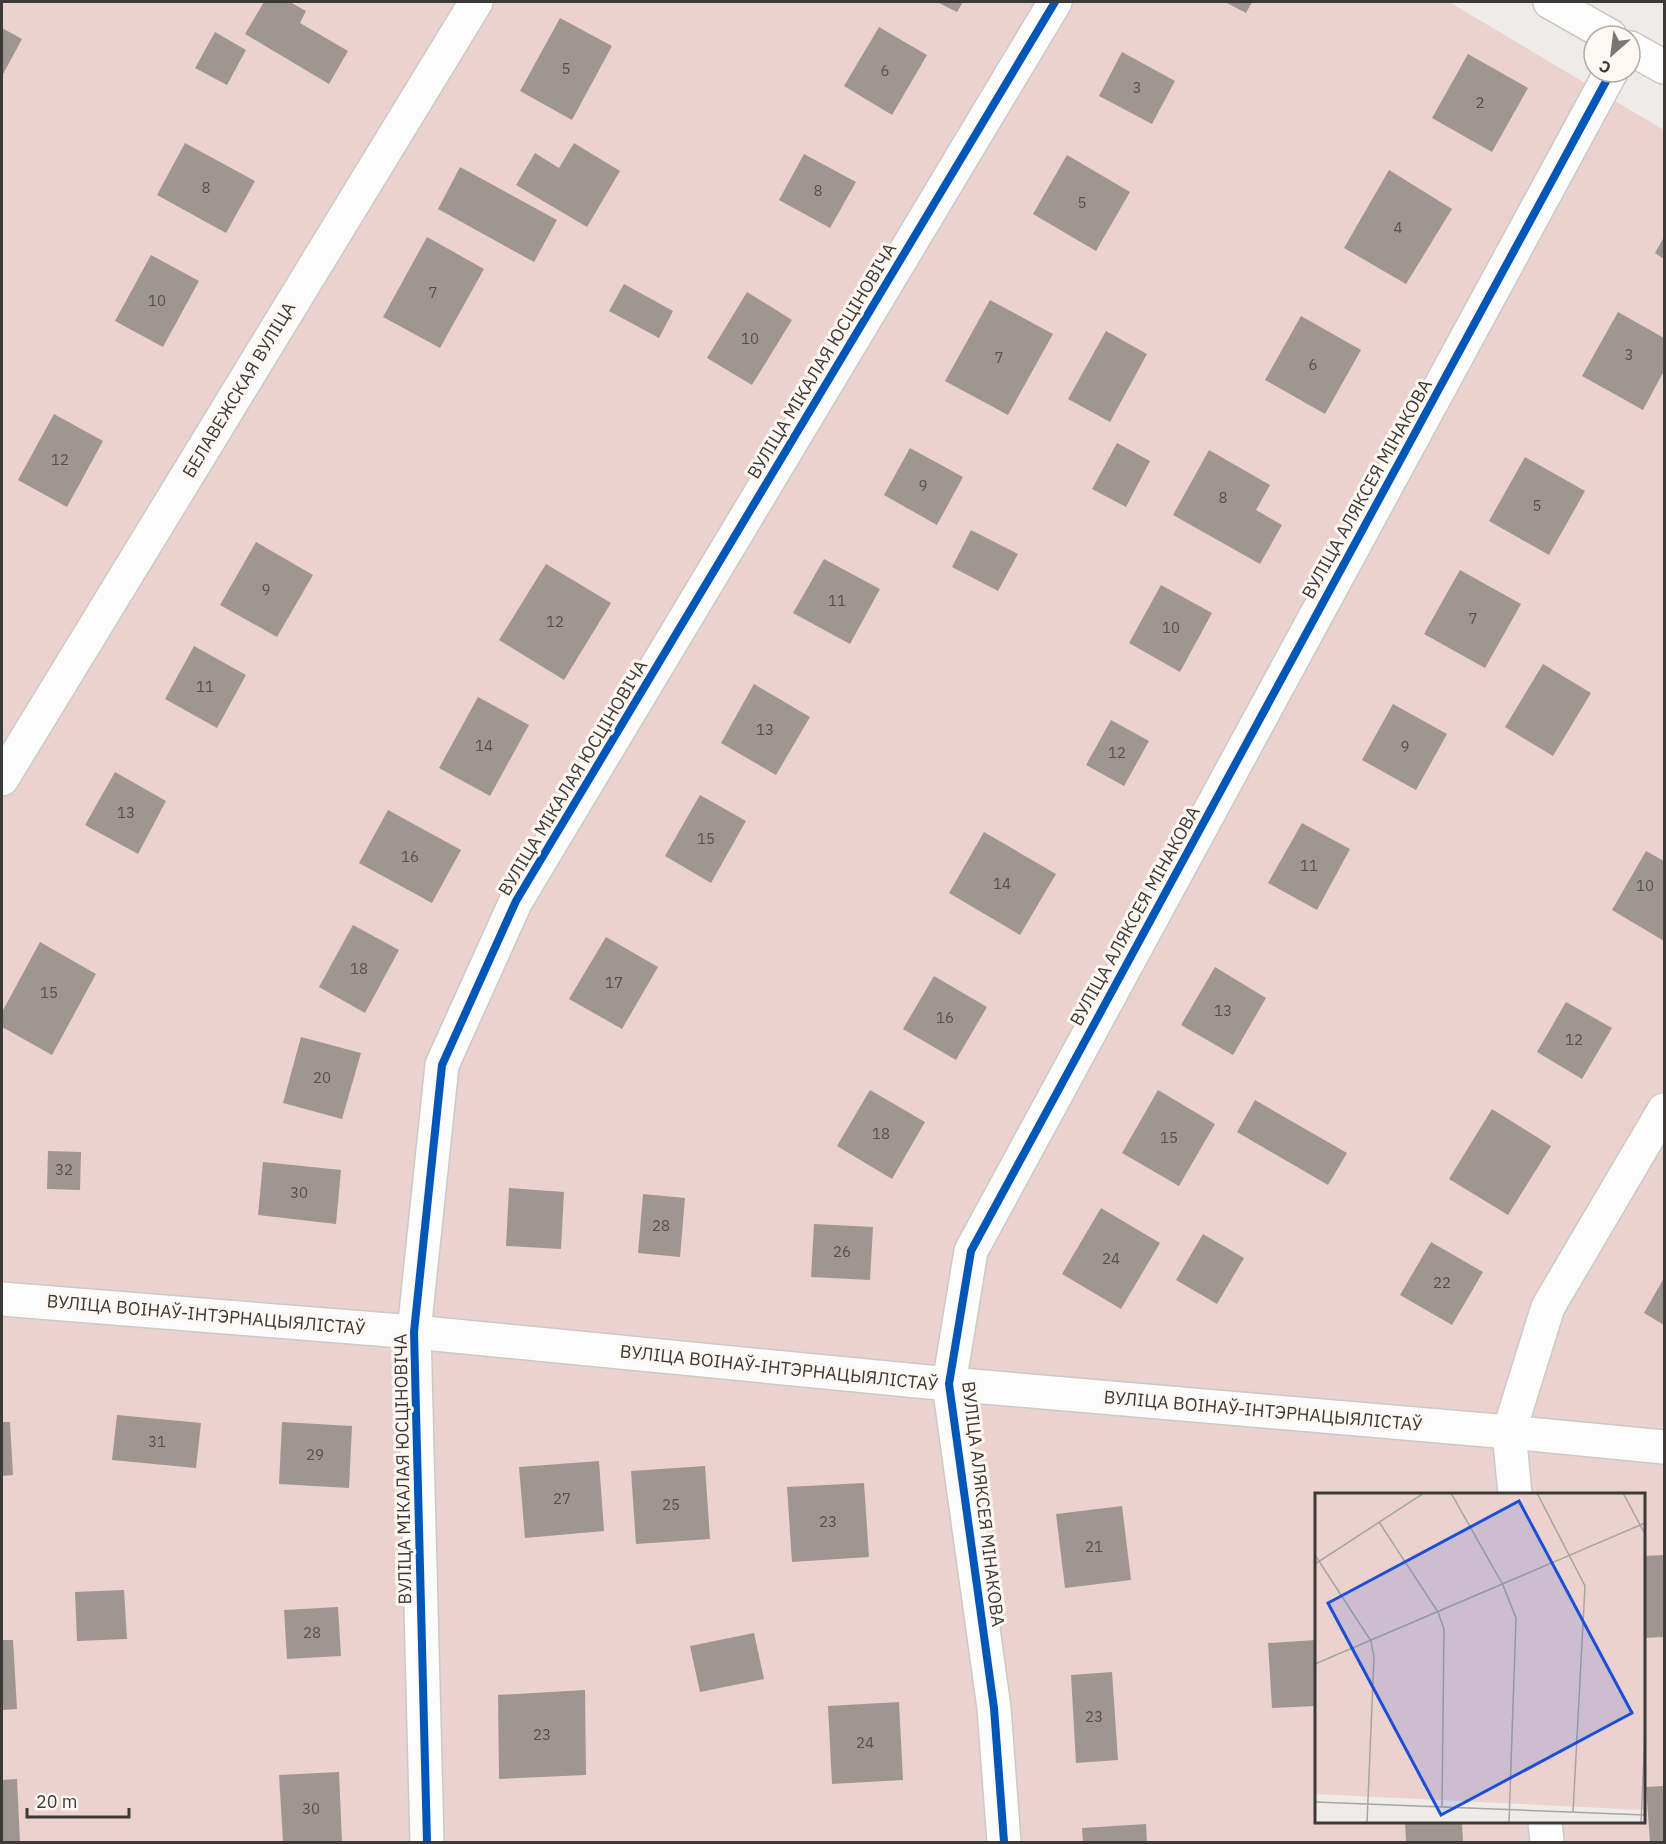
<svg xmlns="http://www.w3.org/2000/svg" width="1666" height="1844" font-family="'IBM Plex Sans',sans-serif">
<rect width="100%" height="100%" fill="#eeebe8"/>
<path fill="#ebd2ce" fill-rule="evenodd" d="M 2,2 L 1449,2 L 1664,130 L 1664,1842 L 2,1842 ZM 1316,1494 L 1644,1494 L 1644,1822 L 1316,1822 Z"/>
<g fill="#9f9692">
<polygon points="264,2 290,2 306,11 300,23 348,51 329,84 245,34"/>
<polygon points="937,2 963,2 957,12"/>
<polygon points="1225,2 1252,2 1246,13"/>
<polygon points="560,18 612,46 572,120 520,91"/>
<polygon points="879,27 927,55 892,115 844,86"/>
<polygon points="2,28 22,39 2,76"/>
<polygon points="215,32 246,50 227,85 195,68"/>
<polygon points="1122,52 1175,81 1152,124 1099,96"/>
<polygon points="1468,54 1528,88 1492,152 1432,118"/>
<polygon points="185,143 255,181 226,233 157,195"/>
<polygon points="574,143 620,171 587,227 516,185 535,153 559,168"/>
<polygon points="804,154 856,182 830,228 779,200"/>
<polygon points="1067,155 1130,192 1096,251 1033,214"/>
<polygon points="460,167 557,220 534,262 438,209"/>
<polygon points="1389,170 1452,209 1406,284 1344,248"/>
<polygon points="427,237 484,269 440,348 383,317"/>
<polygon points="1664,237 1664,259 1655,253"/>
<polygon points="151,255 199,281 163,347 115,321"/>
<polygon points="624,284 673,311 659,338 609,311"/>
<polygon points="747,292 792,320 752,385 707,358"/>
<polygon points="990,300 1053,334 1008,415 945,381"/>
<polygon points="1618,312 1664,338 1664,371 1643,410 1582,376"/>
<polygon points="1301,316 1361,350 1325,414 1265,380"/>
<polygon points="1106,331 1147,354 1110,422 1068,399"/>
<polygon points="54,414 103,441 67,507 18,480"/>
<polygon points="1117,443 1150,461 1126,507 1092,489"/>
<polygon points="910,448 963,477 937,525 884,495"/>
<polygon points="1209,450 1270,485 1256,510 1282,525 1260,564 1173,515"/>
<polygon points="1525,457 1585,491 1549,555 1489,521"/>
<polygon points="971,530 1018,554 998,591 952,567"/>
<polygon points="256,542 313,575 277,637 220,605"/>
<polygon points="824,559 880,589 850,644 793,613"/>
<polygon points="546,564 611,603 564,680 499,640"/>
<polygon points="1460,570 1521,604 1485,668 1424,634"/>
<polygon points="1161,585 1212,613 1180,672 1129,643"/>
<polygon points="194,646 246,675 217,728 165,699"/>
<polygon points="1543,664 1591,693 1553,756 1505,727"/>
<polygon points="754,684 810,717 776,775 721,743"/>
<polygon points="478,697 529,725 490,796 439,768"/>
<polygon points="1393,704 1447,734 1416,790 1362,760"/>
<polygon points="1111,720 1149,741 1124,786 1086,765"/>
<polygon points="115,772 166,801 138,854 85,825"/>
<polygon points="700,795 746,821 711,883 665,856"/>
<polygon points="388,810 461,850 432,903 359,863"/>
<polygon points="1302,823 1350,849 1317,910 1268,883"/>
<polygon points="984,832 1056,874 1020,935 949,893"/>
<polygon points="1646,851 1664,861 1664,941 1612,910"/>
<polygon points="353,925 399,950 365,1013 319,987"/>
<polygon points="606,937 658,967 622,1029 569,999"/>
<polygon points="40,942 96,974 52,1055 2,1027 2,1012"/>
<polygon points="1215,967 1266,998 1233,1055 1181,1025"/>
<polygon points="934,976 987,1007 956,1060 903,1029"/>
<polygon points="1566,1002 1612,1028 1582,1079 1537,1052"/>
<polygon points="301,1037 361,1053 342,1119 283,1103"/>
<polygon points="870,1090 925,1122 892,1179 837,1146"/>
<polygon points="1158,1090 1215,1124 1179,1186 1122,1153"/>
<polygon points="1255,1100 1347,1153 1328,1185 1237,1132"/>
<polygon points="1492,1109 1551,1146 1508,1215 1449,1179"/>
<polygon points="48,1151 81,1152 80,1190 47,1189"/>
<polygon points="263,1162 341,1170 336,1224 258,1215"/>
<polygon points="509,1188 564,1192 561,1249 506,1246"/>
<polygon points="643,1194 685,1198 680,1257 638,1253"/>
<polygon points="1101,1208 1160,1243 1121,1309 1062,1274"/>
<polygon points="814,1224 873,1227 870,1280 811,1277"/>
<polygon points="1203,1234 1244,1258 1217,1304 1176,1280"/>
<polygon points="1431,1242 1483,1272 1452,1325 1400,1295"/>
<polygon points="1664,1278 1664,1325 1644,1313"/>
<polygon points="117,1415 201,1423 196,1468 112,1460"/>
<polygon points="2,1422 10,1422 13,1475 2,1476"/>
<polygon points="282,1422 352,1426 349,1488 279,1484"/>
<polygon points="599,1461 604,1531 525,1538 519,1467"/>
<polygon points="705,1466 710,1539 636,1544 631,1471"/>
<polygon points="864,1483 869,1557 792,1562 787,1487"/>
<polygon points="1122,1506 1131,1580 1065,1588 1056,1514"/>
<polygon points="1664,1555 1664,1637 1644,1638 1644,1556"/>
<polygon points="124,1590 127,1639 77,1641 75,1592"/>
<polygon points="338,1607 341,1656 287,1659 284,1610"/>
<polygon points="754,1633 764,1679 700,1692 690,1646"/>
<polygon points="2,1640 13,1640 17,1709 2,1710"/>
<polygon points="1316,1640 1316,1706 1272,1708 1268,1643"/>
<polygon points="1112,1672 1118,1760 1076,1763 1071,1675"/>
<polygon points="585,1690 586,1775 499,1779 498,1695"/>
<polygon points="899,1702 903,1780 832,1784 828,1706"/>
<polygon points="339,1772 342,1842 283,1842 279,1775"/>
<polygon points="17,1779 20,1842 2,1842 2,1780"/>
<polygon points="1664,1786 1664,1842 1650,1842 1646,1787"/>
<polygon points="1405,1822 1462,1822 1463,1842 1406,1842"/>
<polygon points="1146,1824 1147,1842 1083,1842 1082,1828"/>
</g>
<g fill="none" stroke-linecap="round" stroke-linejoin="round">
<g stroke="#cbc9c6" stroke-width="36">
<g id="street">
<polyline points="1550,2 1610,36"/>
<polyline points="1630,48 1664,67"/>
<polyline points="2,779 476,2"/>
<polyline points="2,1299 414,1332 949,1384 1509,1432 1664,1447"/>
<polyline points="1515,1494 1509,1432 1548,1307 1664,1110"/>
<polyline points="1545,1822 1547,1842"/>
<polyline points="427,1842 414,1332 442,1065 516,901 1055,2"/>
<polyline points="1004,1842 994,1708 949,1384 971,1251 1611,72"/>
</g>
</g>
<use href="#street" stroke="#fcfcfc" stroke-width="33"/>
<g stroke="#fff8f2" stroke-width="11">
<g id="cycleway">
<polyline points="427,1842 414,1332 442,1065 516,901 1055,2"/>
<polyline points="1004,1842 994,1708 949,1384 971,1251 1611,72"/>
</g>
</g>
<use href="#cycleway" stroke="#0057b8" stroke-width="8"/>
</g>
<g text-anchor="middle" stroke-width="6" stroke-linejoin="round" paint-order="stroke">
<g font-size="15" fill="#55514e">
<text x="566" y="74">5</text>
<text x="885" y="76">6</text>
<text x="1137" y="93">3</text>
<text x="1480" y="108">2</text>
<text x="206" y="193">8</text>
<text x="818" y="196">8</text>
<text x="1082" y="208">5</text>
<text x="1398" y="233">4</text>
<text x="433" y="298">7</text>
<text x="157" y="306">10</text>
<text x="750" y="344">10</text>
<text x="1629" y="360">3</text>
<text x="999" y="363">7</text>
<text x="1313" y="370">6</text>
<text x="60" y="465">12</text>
<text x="923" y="491">9</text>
<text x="1223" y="503">8</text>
<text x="1537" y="511">5</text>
<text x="266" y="595">9</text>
<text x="837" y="606">11</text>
<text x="1473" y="624">7</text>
<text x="555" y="627">12</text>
<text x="1171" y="633">10</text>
<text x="205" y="692">11</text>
<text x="765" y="735">13</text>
<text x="484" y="751">14</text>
<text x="1405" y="752">9</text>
<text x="1117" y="758">12</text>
<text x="126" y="818">13</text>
<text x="706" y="844">15</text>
<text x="410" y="862">16</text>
<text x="1309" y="871">11</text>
<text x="1002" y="889">14</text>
<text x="1645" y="891">10</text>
<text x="359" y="974">18</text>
<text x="614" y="988">17</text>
<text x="49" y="998">15</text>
<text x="1223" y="1016">13</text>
<text x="945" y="1023">16</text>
<text x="1574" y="1045">12</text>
<text x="322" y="1083">20</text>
<text x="881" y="1139">18</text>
<text x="1169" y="1143">15</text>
<text x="64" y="1175">32</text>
<text x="299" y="1198">30</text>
<text x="661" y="1231">28</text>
<text x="842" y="1257">26</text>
<text x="1111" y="1264">24</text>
<text x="1442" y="1288">22</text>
<text x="157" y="1447">31</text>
<text x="315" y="1460">29</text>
<text x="562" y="1504">27</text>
<text x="671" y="1510">25</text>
<text x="828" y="1527">23</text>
<text x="1094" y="1552">21</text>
<text x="312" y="1638">28</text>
<text x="1094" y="1722">23</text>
<text x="542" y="1740">23</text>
<text x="865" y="1748">24</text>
<text x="311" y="1814">30</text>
</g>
<g font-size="18" fill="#3c3a38" stroke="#fff8f2">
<text transform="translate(822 361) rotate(-59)" y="6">ВУЛІЦА МІКАЛАЯ ЮСЦІНОВІЧА</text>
<text transform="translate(239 390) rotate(-59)" y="6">БЕЛАВЕЖСКАЯ ВУЛІЦА</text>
<text transform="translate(1367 489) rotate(-61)" y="6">ВУЛІЦА АЛЯКСЕЯ МІНАКОВА</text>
<text transform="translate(573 778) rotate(-59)" y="6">ВУЛІЦА МІКАЛАЯ ЮСЦІНОВІЧА</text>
<text transform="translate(1135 916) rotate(-61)" y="6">ВУЛІЦА АЛЯКСЕЯ МІНАКОВА</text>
<text transform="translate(206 1315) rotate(5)" y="6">ВУЛІЦА ВОІНАЎ-ІНТЭРНАЦЫЯЛІСТАЎ</text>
<text transform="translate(779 1368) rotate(6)" y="6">ВУЛІЦА ВОІНАЎ-ІНТЭРНАЦЫЯЛІСТАЎ</text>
<text transform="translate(1263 1411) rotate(5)" y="6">ВУЛІЦА ВОІНАЎ-ІНТЭРНАЦЫЯЛІСТАЎ</text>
<text transform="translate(403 1469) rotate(-91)" y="6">ВУЛІЦА МІКАЛАЯ ЮСЦІНОВІЧА</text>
<text transform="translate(983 1504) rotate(83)" y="6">ВУЛІЦА АЛЯКСЕЯ МІНАКОВА</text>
</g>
</g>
<g transform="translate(1315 1493)">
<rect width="330" height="330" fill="#eeebe8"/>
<path d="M 0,0 L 330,0 L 330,317 L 0,301 Z" fill="#ebd2ce"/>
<path fill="none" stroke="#a7a4a2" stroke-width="1.5" d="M 136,0 L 188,92 L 201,125 L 194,330M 222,0 L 270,93 L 258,319M 308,0 L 330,41M 64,29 L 123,119 L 129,136 L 127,314M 0,62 L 56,148 L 59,164 L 52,330M 0,71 L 109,0M 0,171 L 330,30M 0,309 L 330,322M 326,330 L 330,240"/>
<path fill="#1d4ed8" fill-opacity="0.15" stroke="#1d4ed8" stroke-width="3" d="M 204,8 L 317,220 L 126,322 L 13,110 Z"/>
<rect width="330" height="330" fill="none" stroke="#3c3a38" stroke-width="3"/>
</g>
<rect width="1666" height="1844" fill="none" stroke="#3c3a38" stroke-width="6"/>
<g transform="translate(1612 54) rotate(208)"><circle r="28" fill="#fff8f2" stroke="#b1aca8" stroke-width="1.5"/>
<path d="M0-4.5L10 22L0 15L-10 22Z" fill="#7a7876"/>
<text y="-9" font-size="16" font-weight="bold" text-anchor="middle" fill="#3c3a38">С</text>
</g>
<path d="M27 1808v9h102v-9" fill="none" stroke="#3c3a38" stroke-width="3"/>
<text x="36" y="1808" font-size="18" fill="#3c3a38" stroke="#fff8f2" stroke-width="4.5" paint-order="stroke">20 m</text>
</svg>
